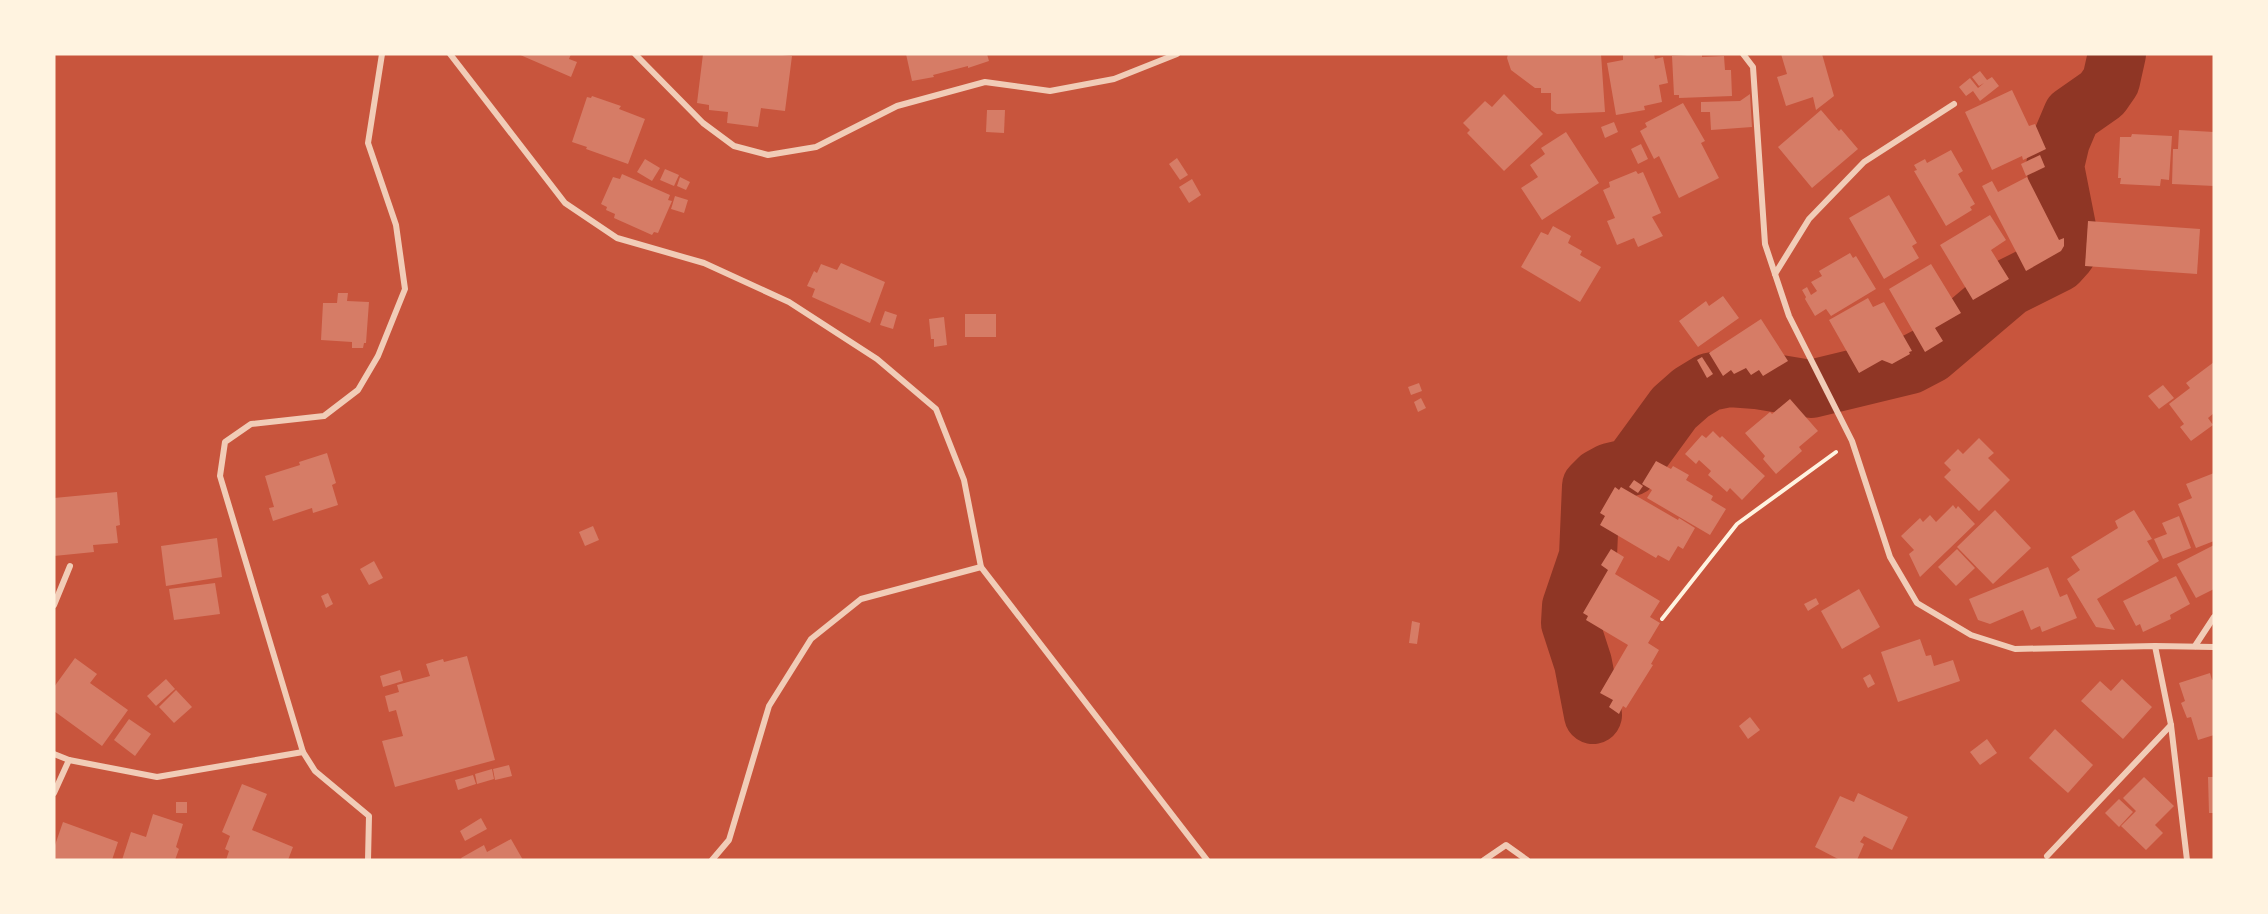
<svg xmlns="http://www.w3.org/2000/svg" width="2268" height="914" font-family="'Roboto Condensed',sans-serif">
<rect width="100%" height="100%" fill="#c8553d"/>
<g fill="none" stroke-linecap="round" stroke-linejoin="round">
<polyline stroke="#8f3625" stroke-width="58" points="1593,715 1583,663 1570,623 1571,606 1588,556 1591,486 1599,478 1610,472 1631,467 1674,408 1691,393 1709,382 1729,378 1756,380 1811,389 1910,365 1931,354 2010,287 2058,263 2067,253 2070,242 2055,166 2061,141 2072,115 2102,94 2111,81 2117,54"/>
</g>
<g fill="#d67c66">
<polygon points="518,54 571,54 569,59 577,62 571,77"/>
<polygon points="703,54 773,54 792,56 785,111 761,108 758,127 727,123 728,112 709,110 709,105 697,103"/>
<polygon points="906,54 987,54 989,61 968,68 968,66 933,75 934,77 912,81"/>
<polygon points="1508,54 1601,54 1605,112 1557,114 1551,110 1551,93 1541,93 1541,88 1535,88 1511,70 1507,58"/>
<polygon points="1629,54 1654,54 1655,59 1663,57 1668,83 1659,85 1662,102 1644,106 1645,110 1616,115 1607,63 1623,60 1623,55"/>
<polygon points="1702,54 1702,57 1724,56 1725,70 1731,70 1732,96 1679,98 1679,95 1674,95 1672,56"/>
<polygon points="1781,54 1822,54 1834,96 1816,110 1813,97 1786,106 1777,77 1787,74"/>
<polygon points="1980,71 1987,80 1992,77 1999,86 1980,101 1973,91 1966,96 1959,87 1970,78 1978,88 1984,83 1979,86 1972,77"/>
<polygon points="2012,90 2029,126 2035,124 2046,149 2023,160 2022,156 1992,170 1965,112"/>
<polygon points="1504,94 1543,134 1504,171 1467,133 1470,130 1463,123 1485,101 1492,107"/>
<polygon points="1750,94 1752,127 1711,130 1710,112 1701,112 1701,102 1740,101"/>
<polygon points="592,96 621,106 619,109 645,119 628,164 586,149 587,147 572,142 587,97 591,98"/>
<polygon points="1683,103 1705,141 1701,143 1719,178 1679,198 1659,156 1654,159 1640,131 1647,127 1645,123"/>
<polygon points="987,110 1005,110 1004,133 986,132"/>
<polygon points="1821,110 1839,131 1841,129 1858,149 1812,188 1778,147"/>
<polygon points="1614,122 1618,132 1605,138 1601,127"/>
<polygon points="2179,130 2214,132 2214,186 2172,184 2173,149 2178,149"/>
<polygon points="1566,132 1599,183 1542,220 1521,188 1538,177 1530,165 1545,154 1541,148"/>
<polygon points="2132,134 2172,136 2169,180 2161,179 2160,186 2120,184 2121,178 2118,178 2120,137 2131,137"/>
<polygon points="1641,144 1648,159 1638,164 1631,149"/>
<polygon points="1951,150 1963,171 1958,174 1975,204 1970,207 1972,210 1946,226 1914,171 1917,170 1914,165 1925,159 1927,163"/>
<polygon points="2040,155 2045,167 2026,176 2021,164"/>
<polygon points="1177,158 1188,175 1180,180 1169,164"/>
<polygon points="645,159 660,168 652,181 637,172"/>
<polygon points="665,169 679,175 674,186 660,180"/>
<polygon points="1636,171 1638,174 1643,172 1661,213 1652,217 1663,236 1638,247 1634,238 1617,245 1607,221 1615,218 1603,190 1610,187 1609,182"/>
<polygon points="622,174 670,195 668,200 672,201 658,233 654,232 652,235 614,218 615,214 606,210 607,207 601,204 613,177 620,179"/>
<polygon points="680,177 690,182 686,190 677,186"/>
<polygon points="2027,177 2059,240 2064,238 2064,246 2061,251 2026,271 1982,186 1992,181 1998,192"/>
<polygon points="1192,179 1201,195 1189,203 1179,187"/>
<polygon points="1889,195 1917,243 1912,246 1919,258 1884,279 1849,218"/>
<polygon points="675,196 688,200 684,213 671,209"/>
<polygon points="1990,215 2006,240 1991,250 2009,279 1973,300 1940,245"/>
<polygon points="2088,221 2200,229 2197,274 2085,266"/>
<polygon points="1553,226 1571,236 1568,243 1582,251 1580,255 1601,267 1580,302 1521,267 1541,232 1548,235"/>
<polygon points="1850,253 1853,258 1856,256 1876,289 1831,316 1826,309 1815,316 1805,299 1806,297 1802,290 1807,287 1811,295 1817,291 1811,282 1822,276 1819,271"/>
<polygon points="841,263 885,282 870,323 812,297 815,289 807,286 814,271 817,273 821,264 837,270"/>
<polygon points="1931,264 1961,313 1935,328 1943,341 1925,352 1889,289"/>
<polygon points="338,293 348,293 347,301 369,302 366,343 364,343 363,348 352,348 352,342 321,340 323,303 337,303"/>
<polygon points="1723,296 1739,318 1698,347 1679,321 1706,301 1709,306"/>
<polygon points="1868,298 1873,307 1884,302 1912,351 1909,352 1910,354 1892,364 1882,360 1859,373 1829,320"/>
<polygon points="885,311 897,315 893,329 880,325"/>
<rect x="965" y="314" width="31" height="23"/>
<polygon points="944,317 947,345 934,347 934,339 931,339 929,319"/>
<polygon points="1761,319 1788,361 1763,376 1759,370 1751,375 1746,368 1734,374 1731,370 1723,376 1709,353"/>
<polygon points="1702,357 1713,374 1707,378 1697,360"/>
<polygon points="2214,362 2214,413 2208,418 2213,425 2191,441 2180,427 2184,424 2169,404 2190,388 2186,383"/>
<polygon points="1419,383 1422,391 1411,395 1408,387"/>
<polygon points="2163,385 2174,398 2159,409 2148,396"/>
<polygon points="1421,398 1426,408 1418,412 1414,402"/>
<polygon points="1790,399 1818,431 1799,447 1802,451 1776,474 1763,459 1765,456 1745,433 1770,412 1772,414"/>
<polygon points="1713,431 1720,438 1722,436 1765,476 1742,500 1730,488 1727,492 1708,475 1711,471 1699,460 1696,464 1685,454 1702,435 1706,438"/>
<polygon points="1979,438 1994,453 1988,458 2010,480 1979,511 1944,477 1951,470 1944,463 1958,449 1963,454"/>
<polygon points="327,453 336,483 332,485 338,505 313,513 312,508 273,521 269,508 274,507 265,476 300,465 299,462"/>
<polygon points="1656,461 1671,469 1673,466 1689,475 1686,480 1713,496 1711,500 1726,509 1710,535 1647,498 1652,490 1642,484"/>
<polygon points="2214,473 2214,541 2196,548 2178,504 2192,498 2186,484"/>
<polygon points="1634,480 1643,486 1638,493 1629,487"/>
<polygon points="1615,487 1619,490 1621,487 1678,520 1679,518 1695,528 1683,549 1678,546 1669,561 1658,555 1656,558 1600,525 1605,516 1600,513"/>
<polygon points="117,492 120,525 116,526 118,543 93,545 94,552 54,556 54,498"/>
<polygon points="1953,505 1956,509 1958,506 1975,524 1920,577 1909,554 1914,550 1901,536 1920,518 1923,522 1930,515 1936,522"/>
<polygon points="1995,510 2031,548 1993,584 1957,547"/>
<polygon points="2134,510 2152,539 2147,541 2159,561 2097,599 2115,630 2096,627 2067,579 2080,570 2071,557 2118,528 2115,521"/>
<polygon points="2179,516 2191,548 2163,559 2154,539 2167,534 2162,523"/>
<polygon points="593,526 599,540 585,546 579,532"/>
<polygon points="217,538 222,577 166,586 161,546"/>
<polygon points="2214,545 2214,589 2196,598 2177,564"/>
<polygon points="1611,549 1624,557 1615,574 1660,601 1650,617 1660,623 1648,643 1659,650 1651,664 1653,665 1626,708 1623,706 1619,714 1609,707 1613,700 1600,693 1628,645 1586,620 1588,616 1583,613 1608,570 1601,565"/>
<polygon points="1957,549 1975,568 1956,586 1938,567"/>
<polygon points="374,561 383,578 369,585 360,569"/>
<polygon points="2048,567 2060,597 2067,594 2077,618 2042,632 2040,626 2031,630 2023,610 1990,624 1978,620 1969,599"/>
<polygon points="2176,576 2190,604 2170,615 2171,619 2143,632 2140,624 2136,626 2123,601"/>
<polygon points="215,583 220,614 174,620 169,589"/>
<polygon points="1859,589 1880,627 1842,649 1821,611"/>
<polygon points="328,593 333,604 326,608 321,596"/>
<polygon points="1816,598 1819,604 1808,611 1804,604"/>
<polygon points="1412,621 1420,623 1417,644 1409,643"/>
<polygon points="1920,639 1926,656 1931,655 1934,666 1953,660 1960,681 1898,702 1881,652"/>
<polygon points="467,656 495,760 395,787 382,741 403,736 396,710 389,712 385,696 399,692 397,685 430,676 426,664 443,659 444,662"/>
<polygon points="75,658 97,674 90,683 128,710 102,746 54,711 54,687"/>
<polygon points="400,670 403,681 383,687 380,676"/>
<polygon points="2210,673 2212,680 2214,679 2214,735 2198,740 2191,717 2187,718 2181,703 2185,701 2179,683"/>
<polygon points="1870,674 1875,684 1868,688 1863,678"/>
<polygon points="166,679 175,689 156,706 147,696"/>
<polygon points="2122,679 2152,707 2123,739 2081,701 2100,681 2111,691"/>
<polygon points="176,690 192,707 174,723 159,707"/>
<polygon points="1750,717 1760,730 1748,739 1739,726"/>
<polygon points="129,719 151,734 135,756 114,740"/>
<polygon points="2055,729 2093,765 2068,793 2029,758"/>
<polygon points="1987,739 1997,753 1980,765 1970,752"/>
<polygon points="509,765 512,776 495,780 493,769"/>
<polygon points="492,769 494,779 477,784 475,774"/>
<polygon points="473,775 476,784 458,790 455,780"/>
<polygon points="2144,777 2174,806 2155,825 2163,833 2146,850 2121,826 2136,811 2123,798"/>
<polygon points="2208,777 2214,777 2214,813 2209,813"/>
<polygon points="242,784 267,794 252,830 293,847 288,860 226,860 229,851 225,849 230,836 222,832"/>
<polygon points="1858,793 1908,817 1892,850 1864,836 1860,842 1864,844 1857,860 1840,860 1815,847 1840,796 1854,802"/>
<polygon points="2119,799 2133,812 2119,827 2105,813"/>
<rect x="176" y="802" width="11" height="11"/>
<polygon points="153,814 183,824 176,847 179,849 175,860 122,860 131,832 146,837"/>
<polygon points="481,818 487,829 465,841 460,831"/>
<polygon points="63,822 118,842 112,860 54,860 54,848"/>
<polygon points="511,839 523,860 462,860 461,858 484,845 487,852"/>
</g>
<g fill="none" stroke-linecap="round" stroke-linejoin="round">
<polyline stroke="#fff3e0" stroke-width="4" points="1662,619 1737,524 1836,452"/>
<g stroke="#f1ccb7" stroke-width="6">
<polyline points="450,54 565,203 617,238 704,263 789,302 877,359 936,409 964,480 981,567 1207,860"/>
<polyline points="635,54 703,123 734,146 768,155 816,147 897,106 985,82 1050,91 1114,79 1177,54"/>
<polyline points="1743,54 1753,67 1765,244 1789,316 1852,441 1890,557 1917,603 1971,635 2015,649 2155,646 2214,647"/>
<polyline points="1775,274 1809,219 1864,162 1954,104"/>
<polyline points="54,605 70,566"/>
<polyline points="2155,646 2171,725 2187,860"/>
<polyline points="2195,646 2214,617"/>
<polyline points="54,754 69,760 157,777 303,752"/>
<polyline points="54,793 69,760"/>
<polyline points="2047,856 2171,725"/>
<polyline points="368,860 369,816 315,771 303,752 220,476 225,442 251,424 324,416 358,390 378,356 405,289 396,225 368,143 382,54"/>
<polyline points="712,860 729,840 769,706 811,639 861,599 981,567"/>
<polyline points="1484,860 1506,845 1527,860"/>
</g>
</g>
<rect width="2268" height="914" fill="none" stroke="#fff3e0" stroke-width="111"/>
</svg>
